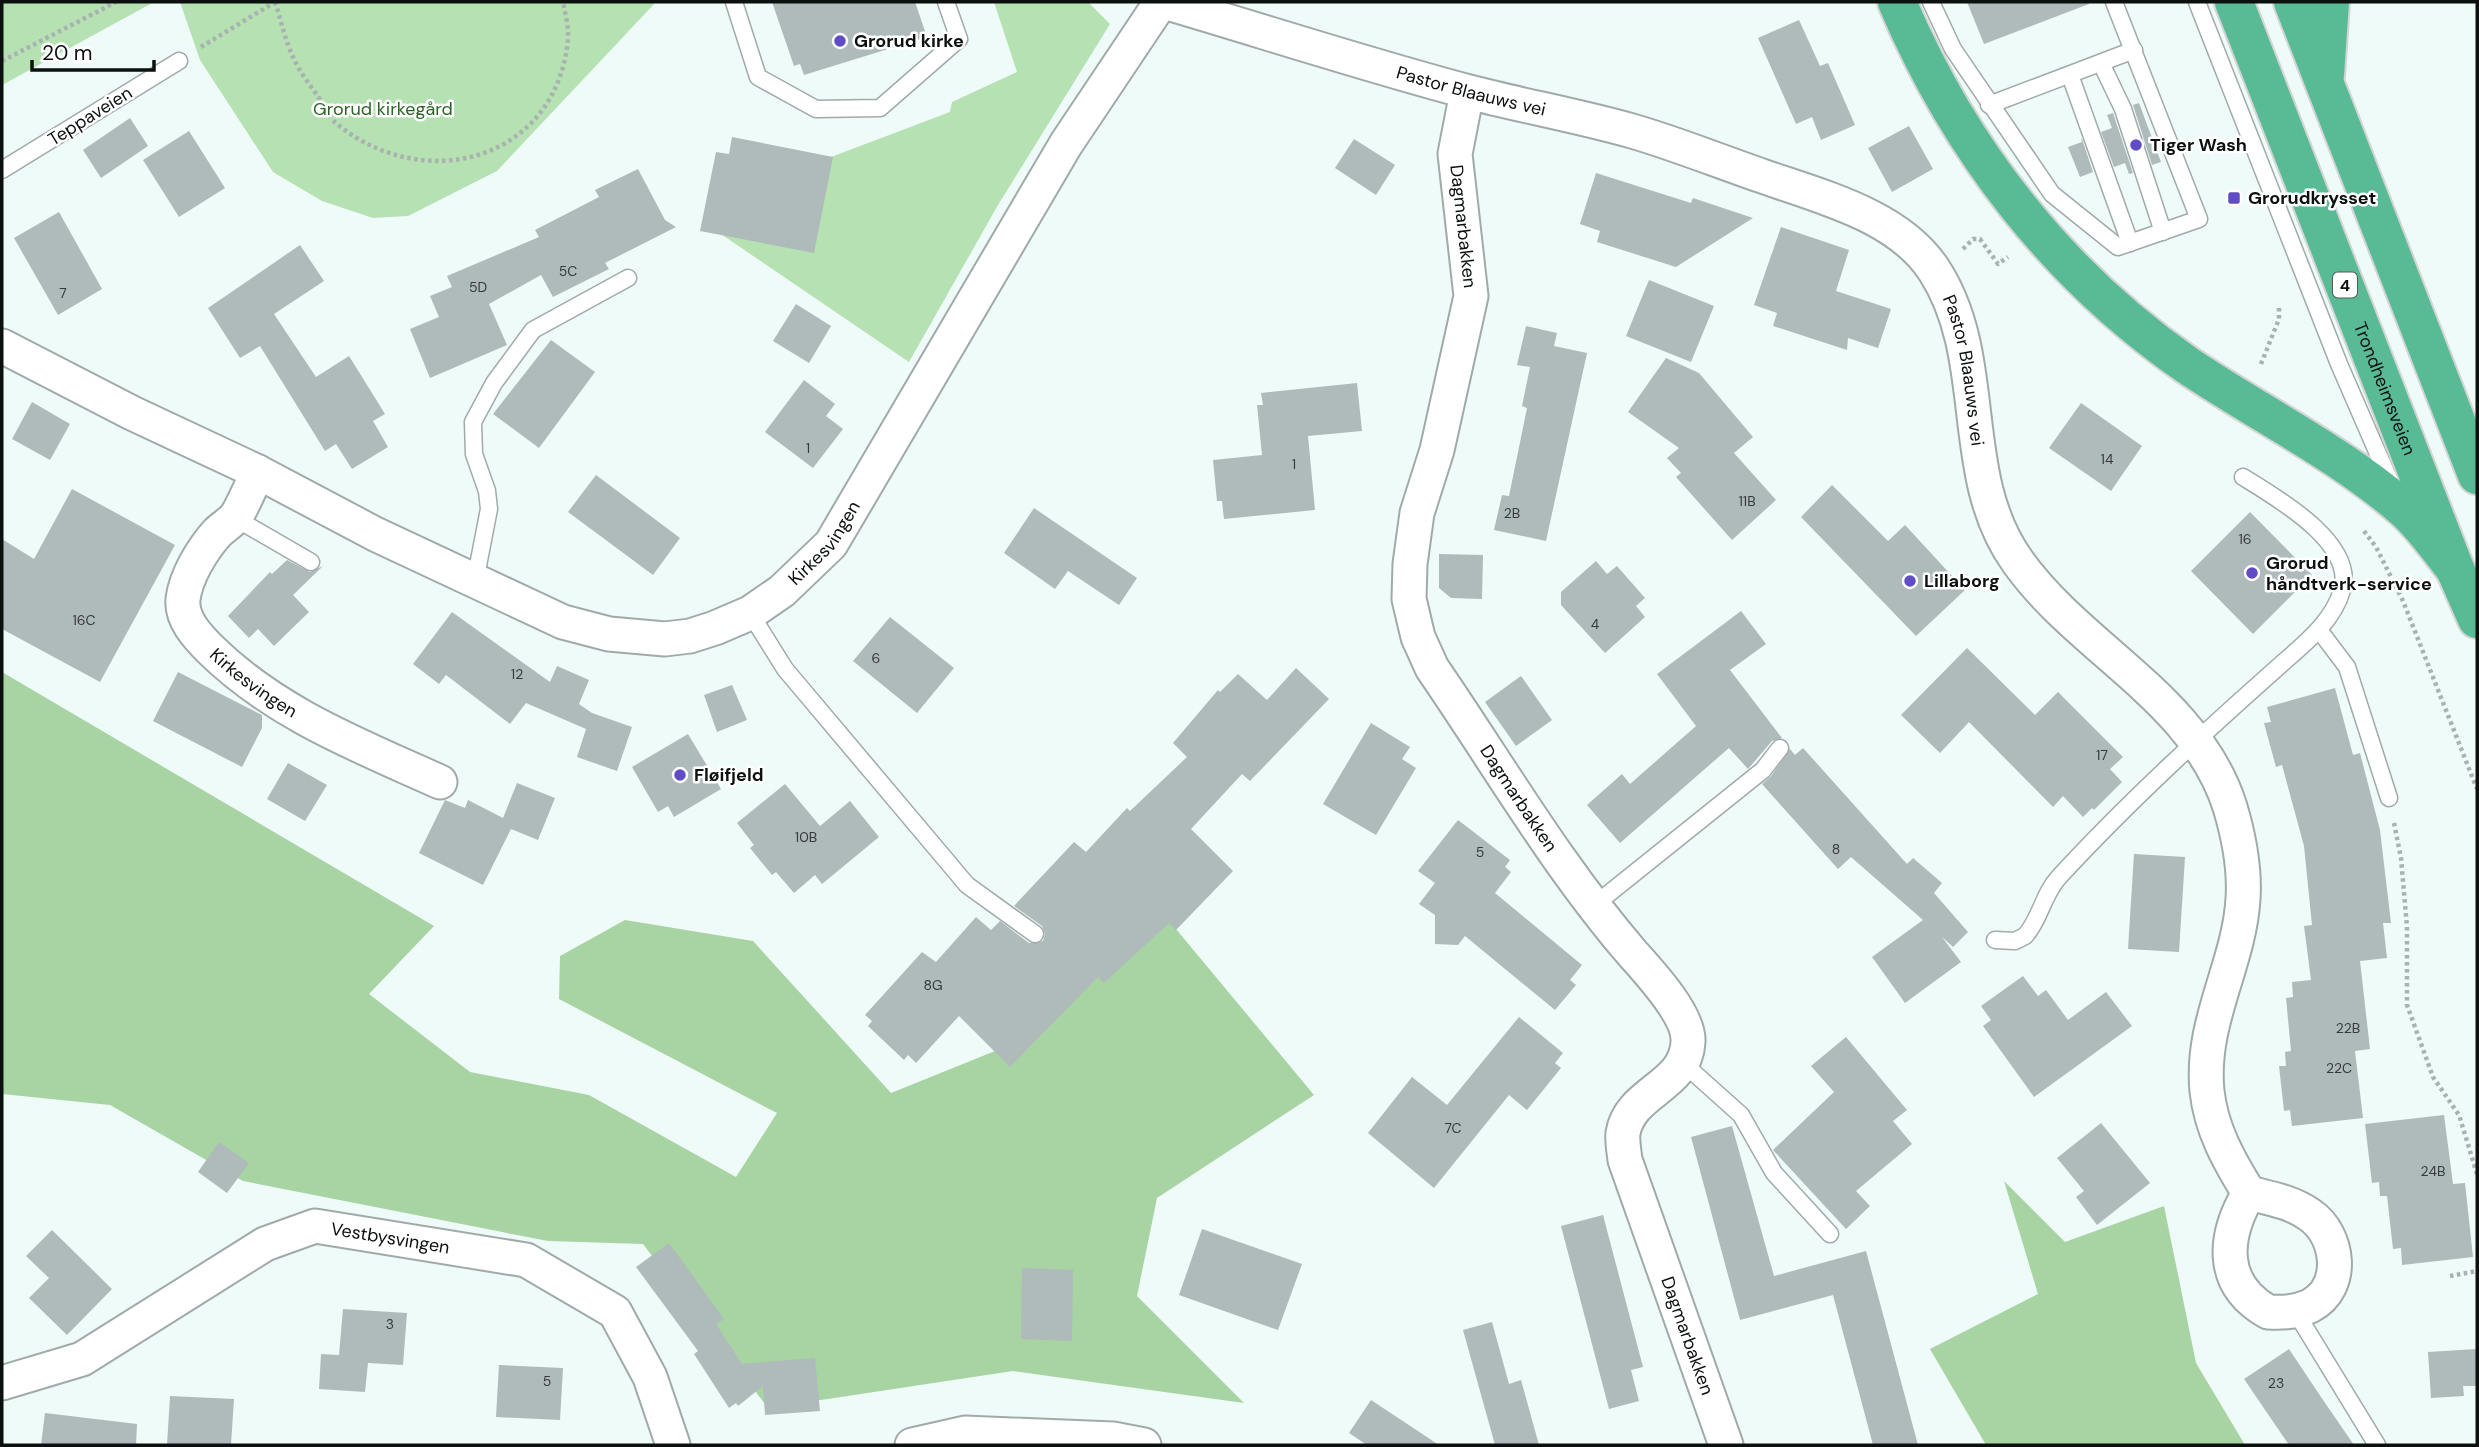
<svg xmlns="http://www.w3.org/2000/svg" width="2479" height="1447" font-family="'DM Sans',sans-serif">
<rect width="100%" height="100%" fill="#effbf9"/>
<g fill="#b6e1b2">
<polygon points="2,2 154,2 2,85"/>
<polygon points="180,2 656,2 497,171 408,216 373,218 322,201 273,172 200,60"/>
<polygon points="994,2 1088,2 1110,24 998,205 909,362 715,230 813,247 831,157 950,112 952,102 1017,72"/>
</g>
<g fill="#a8d4a3">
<polygon points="2,672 434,926 369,994 470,1072 589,1095 736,1177 777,1113 559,999 560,956 625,920 753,941 891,1093 995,1051 1166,917 1314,1095 1157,1198 1137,1296 1244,1403 1013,1371 768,1408 643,1244 548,1241 243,1181 110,1105 2,1094"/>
<polygon points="2004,1181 2065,1242 2164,1206 2196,1363 2245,1445 1986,1445 1930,1349 2038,1294"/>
</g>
<g fill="#afbabb">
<polygon points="772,2 915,2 927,37 804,75 800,64 794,66"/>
<polygon points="1967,2 2088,2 2089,4 1984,44"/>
<polygon points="1799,20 1820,66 1828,63 1855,125 1821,140 1812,117 1796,124 1758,38"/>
<polygon points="2139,103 2161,162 2152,165 2133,105"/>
<polygon points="2113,113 2133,173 2129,174 2125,163 2114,167 2101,132 2112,128 2107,115"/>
<polygon points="130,118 148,146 101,178 83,150"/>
<polygon points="1909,126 1933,169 1892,192 1868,148"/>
<polygon points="189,131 225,188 179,217 143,160"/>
<polygon points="732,137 833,157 814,253 700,231 716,152 729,154"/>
<polygon points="1354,139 1395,165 1376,195 1335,168"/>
<polygon points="2081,139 2082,139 2093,172 2080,177 2068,147 2082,142"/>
<polygon points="638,169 665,220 676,227 605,263 609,269 553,297 541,275 489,304 507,345 430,378 410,329 439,317 430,296 452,287 447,276 539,237 535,230 599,197 595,190"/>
<polygon points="1596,173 1691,203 1693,198 1753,218 1676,267 1597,242 1600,231 1580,224"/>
<polygon points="59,212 102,289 58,315 14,238"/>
<polygon points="1781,227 1849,250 1836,291 1891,309 1878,348 1848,338 1847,350 1773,326 1777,313 1754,305"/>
<polygon points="300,245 324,281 274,314 316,377 349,356 385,414 373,421 388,447 352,469 336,444 325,451 260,346 240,358 208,308"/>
<polygon points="1649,280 1714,306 1691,362 1626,336"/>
<polygon points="796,304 831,326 809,363 773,341"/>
<polygon points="1526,326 1557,333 1554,346 1587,353 1546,541 1494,530 1502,495 1509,496 1527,408 1522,406 1530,367 1517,365"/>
<polygon points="551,340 595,372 539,448 493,414"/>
<polygon points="1666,358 1699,373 1753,437 1734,453 1776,500 1732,540 1676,477 1681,473 1667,458 1679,448 1628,412"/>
<polygon points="804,380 835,404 826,416 843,429 813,468 765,432"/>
<polygon points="1357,383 1362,431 1308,436 1315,510 1224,519 1222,501 1217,501 1213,460 1262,455 1257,405 1263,405 1261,393"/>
<polygon points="32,402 70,424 50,460 12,439"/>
<polygon points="2081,403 2142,446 2111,491 2049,448"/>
<polygon points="596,475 680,538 653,575 568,512"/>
<polygon points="1832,485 1888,541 1905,525 1965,590 1916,636 1801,517"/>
<polygon points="72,489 175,545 100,682 2,629 2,539 34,559"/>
<polygon points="1034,508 1137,578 1119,605 1068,571 1055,589 1004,553"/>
<polygon points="2250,512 2312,575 2253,634 2191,571"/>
<polygon points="1439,554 1483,555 1482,599 1451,598 1439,588"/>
<polygon points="287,560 310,572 323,566 293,595 309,612 274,646 258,629 249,638 228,616 270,572 272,574"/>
<polygon points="1596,561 1607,574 1617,566 1645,598 1636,606 1645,617 1605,653 1561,605 1561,592"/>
<polygon points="1741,611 1766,644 1730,670 1782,738 1772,741 1748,769 1729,748 1620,843 1587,805 1622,774 1630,784 1696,726 1657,674"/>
<polygon points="452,612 550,682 557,666 589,680 579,704 592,713 632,727 617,771 577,757 586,729 526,703 510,724 446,675 439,684 413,664"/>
<polygon points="890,617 954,668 917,713 853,661"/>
<polygon points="1967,648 2035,715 2058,692 2123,757 2110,769 2122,782 2094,810 2092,808 2083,817 2063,796 2053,807 1969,722 1940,753 1901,715"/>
<polygon points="1296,668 1329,699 1250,781 1242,774 1191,829 1233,871 1176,930 1169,923 1104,983 1098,977 1010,1067 959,1016 916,1063 908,1055 904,1060 868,1026 872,1021 865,1015 922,952 936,962 976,917 991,930 1000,921 1029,943 1043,941 1045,934 1042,926 1014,906 1074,842 1086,852 1127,808 1130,811 1187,757 1173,743 1218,690 1220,692 1238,674 1267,700"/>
<polygon points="178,672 262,715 262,728 242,767 153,721"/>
<polygon points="1521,676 1552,720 1516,746 1485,702"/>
<polygon points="732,685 747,720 717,732 704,695"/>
<polygon points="2335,688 2353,755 2360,753 2380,830 2391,923 2383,923 2387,958 2360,961 2370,1049 2355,1051 2363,1118 2292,1126 2290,1110 2284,1111 2279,1066 2286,1066 2285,1052 2291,1051 2286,998 2293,997 2292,982 2311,980 2304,926 2312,925 2304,846 2282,765 2276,767 2264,723 2271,722 2267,707"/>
<polygon points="1371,723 1410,747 1402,759 1416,768 1376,835 1323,804"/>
<polygon points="688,734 721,789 674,817 668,806 658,812 632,767"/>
<polygon points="1803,748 1907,864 1913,858 1942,883 1934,893 1968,932 1953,947 1942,937 1961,962 1905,1003 1872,957 1923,920 1851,857 1838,869 1762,784 1771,776 1790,749 1795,755"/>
<polygon points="288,763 327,785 305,821 267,799"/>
<polygon points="517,783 555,798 538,840 511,829 483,885 419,853 445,800 465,808 468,800 503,818"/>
<polygon points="785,784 820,826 850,801 879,837 822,884 815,875 794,893 776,872 772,875 750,848 754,845 737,823"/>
<polygon points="1458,820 1510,860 1505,867 1511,872 1495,893 1582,965 1570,980 1576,985 1555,1010 1465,936 1458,945 1435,944 1435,915 1419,904 1435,883 1418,871"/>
<polygon points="2134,854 2185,857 2179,952 2128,949"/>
<polygon points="2023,976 2038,996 2046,990 2068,1020 2106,992 2132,1026 2034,1097 1983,1026 1991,1020 1981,1006"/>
<polygon points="1519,1017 1563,1053 1555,1063 1561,1068 1527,1110 1509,1095 1434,1188 1368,1133 1412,1077 1447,1105"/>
<polygon points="1846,1037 1907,1110 1893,1121 1912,1144 1856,1191 1870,1206 1846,1229 1773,1150 1834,1092 1811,1066"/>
<polygon points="2444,1115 2453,1184 2465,1183 2473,1257 2402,1265 2401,1248 2393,1249 2387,1196 2380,1196 2379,1182 2372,1183 2365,1124"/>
<polygon points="2101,1123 2150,1183 2097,1225 2076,1197 2084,1191 2057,1158"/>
<polygon points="1732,1126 1774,1276 1866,1251 1918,1445 1873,1445 1833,1295 1740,1320 1691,1137"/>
<polygon points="219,1142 249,1163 227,1193 198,1172"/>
<polygon points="1603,1215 1643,1367 1631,1370 1639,1401 1609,1409 1561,1226"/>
<polygon points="1202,1229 1302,1264 1278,1330 1179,1295"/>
<polygon points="52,1230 112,1289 67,1335 29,1298 49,1278 26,1256"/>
<polygon points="669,1243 724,1319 716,1324 742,1364 815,1358 820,1411 765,1415 763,1386 738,1406 736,1403 729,1408 694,1354 698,1351 636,1267"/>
<polygon points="1022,1268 1073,1270 1072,1341 1021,1339"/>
<polygon points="343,1309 407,1313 403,1365 368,1363 365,1392 319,1389 321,1354 339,1355"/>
<polygon points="1492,1322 1509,1384 1521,1380 1539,1445 1495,1445 1463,1330"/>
<polygon points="2289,1349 2321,1397 2354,1445 2289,1445 2244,1379"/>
<polygon points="2477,1349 2477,1386 2463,1386 2464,1396 2431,1398 2428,1352"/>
<polygon points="499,1365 563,1368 560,1420 496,1417"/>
<polygon points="170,1396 234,1399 231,1445 167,1445"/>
<polygon points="1371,1400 1439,1445 1367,1445 1349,1433"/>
<polygon points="45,1413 137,1424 136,1445 41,1445"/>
</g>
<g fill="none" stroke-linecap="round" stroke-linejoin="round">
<g stroke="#a0aba9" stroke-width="19">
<g id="service">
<polyline points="734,2 758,77 816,109 880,108 959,39 946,2"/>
<polyline points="1931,2 1953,49 2052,194 2118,247 2199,219 2114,2"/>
<polyline points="2197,2 2339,364 2392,486"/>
<polyline points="2101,63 2123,109 2163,232"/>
<polyline points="2070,75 2130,243"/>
<polyline points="1989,105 2134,50"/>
<polyline points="2,170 179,61"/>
<polyline points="235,518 311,562"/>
<polyline points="475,581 489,509 487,491 474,454 473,422 494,383 533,330 628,278"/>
<polyline points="750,613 785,669 967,885 1035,934"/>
<polyline points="2319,630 2347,667 2389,798"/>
<polyline points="1592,907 1763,770 1780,748"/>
<path d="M 1995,940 L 2015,941 L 2025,936 C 2040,920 2043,894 2059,877 C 2130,800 2208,729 2286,660 C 2308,641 2334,619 2342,590 C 2356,543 2277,498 2243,477"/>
<polyline points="1684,1064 1741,1115 1774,1173 1830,1234"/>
<polyline points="2295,1311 2377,1445"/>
</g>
</g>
<g stroke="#a0aba9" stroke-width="37">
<g id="minor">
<path id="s1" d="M 1164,2 C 1266,32 1367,65 1469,92 C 1523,106 1579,116 1632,131 C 1677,144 1721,162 1765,177 C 1822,197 1899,216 1934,270 C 1992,359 1955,475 2018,562 C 2081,650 2196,699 2230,807 C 2239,837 2245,868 2243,899 C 2239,965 2200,1022 2207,1091 C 2211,1129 2229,1161 2249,1193 C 2269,1198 2292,1202 2310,1215 C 2339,1235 2346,1287 2310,1306 C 2297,1312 2282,1313 2268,1312 C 2219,1284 2223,1237 2249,1193"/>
<path id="s2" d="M 1467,92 L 1455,154 L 1471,296 L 1437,450 L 1417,513 L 1410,564 L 1409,599 L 1418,637 L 1432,668 C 1498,764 1556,865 1633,954 C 1650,973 1690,1016 1688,1042 C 1686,1087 1630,1091 1623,1133 C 1622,1141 1624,1151 1625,1160 L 1726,1445"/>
<path id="s3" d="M 2,346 L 132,413 L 258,472 L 375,534 L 563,622 L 609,634 L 665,639 L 690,636 L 715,628 L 750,613 L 782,591 L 831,544 L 1066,144 L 1161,2"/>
<path id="s4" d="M 258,472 C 251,486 245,501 237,515 C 232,522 223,527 217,533 C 202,550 186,576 183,599 C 181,619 197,636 210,649 C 275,713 358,745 440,782"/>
<path id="s5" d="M 2,1383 L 82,1359 L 265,1244 L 315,1226 L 526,1260 L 615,1312 L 650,1377 L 673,1445"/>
<polyline points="912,1445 965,1433 1113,1439 1144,1445"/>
</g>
</g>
<g stroke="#d3d4d4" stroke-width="42">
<g id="trunk">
<path d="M 1897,2 C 1959,148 2056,274 2187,365 C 2258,413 2338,452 2403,508 C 2423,525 2438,548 2455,569"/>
<path id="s6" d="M 2234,2 L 2455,569 L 2477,619"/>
<polyline points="2293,2 2477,475"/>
<polyline points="2325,75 2330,2"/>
</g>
</g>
<g stroke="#a8b2b0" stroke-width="4.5" stroke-dasharray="3.5 3.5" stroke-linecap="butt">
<path d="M 275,2 C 281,20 285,40 293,57 C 299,71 310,85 319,98 C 324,106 329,118 337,124 C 425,196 557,160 568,39 C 569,27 565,13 563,2"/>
<polyline points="201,47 275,2"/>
<polyline points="2,61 116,2"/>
<polyline points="1963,249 1973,239 1980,239 1998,264 2008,257"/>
<polyline points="2261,364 2279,319 2279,308"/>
<polyline points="2364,531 2376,547 2403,601 2477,789"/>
<polyline points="2394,823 2401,858 2407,927 2407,1005 2433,1077 2459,1115 2477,1174"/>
<polyline points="2450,1276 2477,1271"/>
</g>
<use href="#service" stroke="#fff" stroke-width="16"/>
<use href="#minor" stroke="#fff" stroke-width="33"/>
<use href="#trunk" stroke="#58bb96" stroke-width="38"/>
</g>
<g fill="#604dc5" stroke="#fff" stroke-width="2.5">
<circle cx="840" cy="41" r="7"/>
<circle cx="2136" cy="145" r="7"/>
<rect x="2227" y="191" width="14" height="14" rx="3.5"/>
<circle cx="2252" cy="573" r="7"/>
<circle cx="1910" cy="581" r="7"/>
<circle cx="680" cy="775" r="7"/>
</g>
<g text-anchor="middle" stroke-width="5" stroke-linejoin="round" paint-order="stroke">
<g font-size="14" fill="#353a3a">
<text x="568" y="276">5C</text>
<text x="478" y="292">5D</text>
<text x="63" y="298">7</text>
<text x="808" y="453">1</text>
<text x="2107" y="464">14</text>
<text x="1294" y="469">1</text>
<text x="1747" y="506">11B</text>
<text x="1512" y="518">2B</text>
<text x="2245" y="544">16</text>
<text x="84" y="625">16C</text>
<text x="1595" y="629">4</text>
<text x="876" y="663">6</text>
<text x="517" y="679">12</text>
<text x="2102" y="760">17</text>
<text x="806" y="842">10B</text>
<text x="1836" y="854">8</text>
<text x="1480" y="857">5</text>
<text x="933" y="990">8G</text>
<text x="2348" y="1033">22B</text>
<text x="2339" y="1073">22C</text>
<text x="1453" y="1133">7C</text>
<text x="2433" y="1176">24B</text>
<text x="390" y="1329">3</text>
<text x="547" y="1386">5</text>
<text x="2276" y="1388">23</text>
</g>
<rect fill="#fff" stroke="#555857" stroke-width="2" x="2333" y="272.5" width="24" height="25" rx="5"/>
<g font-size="16" font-weight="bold" fill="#0c100f">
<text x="2345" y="291">4</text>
</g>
<g font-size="18" font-weight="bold" fill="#0c100f" stroke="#fff" text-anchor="start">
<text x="854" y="47">Grorud kirke</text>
<text x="2150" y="151">Tiger Wash</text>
<text x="2248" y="204">Grorudkrysset</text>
<text x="2266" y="569">Grorud<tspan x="2266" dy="21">håndtverk-service</tspan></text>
<text x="1924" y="587">Lillaborg</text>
<text x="694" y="781">Fløifjeld</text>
</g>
<g font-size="18" fill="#0c100f" stroke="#fff">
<text dy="6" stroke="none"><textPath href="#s1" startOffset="320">Pastor Blaauws vei</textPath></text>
<text transform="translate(90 116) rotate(-32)" y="6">Teppaveien</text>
<text dy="6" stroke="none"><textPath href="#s2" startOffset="136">Dagmarbakken</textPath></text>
<text dy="6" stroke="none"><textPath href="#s1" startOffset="929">Pastor Blaauws vei</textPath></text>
<text dy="6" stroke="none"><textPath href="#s6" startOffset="415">Trondheimsveien</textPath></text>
<text dy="6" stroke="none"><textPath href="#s3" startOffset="922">Kirkesvingen</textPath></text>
<text dy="6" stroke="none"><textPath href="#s4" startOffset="264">Kirkesvingen</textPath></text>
<text dy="6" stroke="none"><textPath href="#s2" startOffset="746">Dagmarbakken</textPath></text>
<text dy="6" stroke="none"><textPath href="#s5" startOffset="429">Vestbysvingen</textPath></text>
<text dy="6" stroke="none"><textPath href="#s2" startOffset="1374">Dagmarbakken</textPath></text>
</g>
<g font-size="18" fill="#2b6426" stroke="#fff">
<text x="383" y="115">Grorud kirkegård</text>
</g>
</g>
<rect width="2479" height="1447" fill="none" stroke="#0c100f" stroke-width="7"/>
<path d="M32 60v10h122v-10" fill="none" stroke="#0c100f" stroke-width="3.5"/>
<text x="42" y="60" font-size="21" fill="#0c100f" stroke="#ffffff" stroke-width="5" paint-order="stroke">20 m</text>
</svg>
